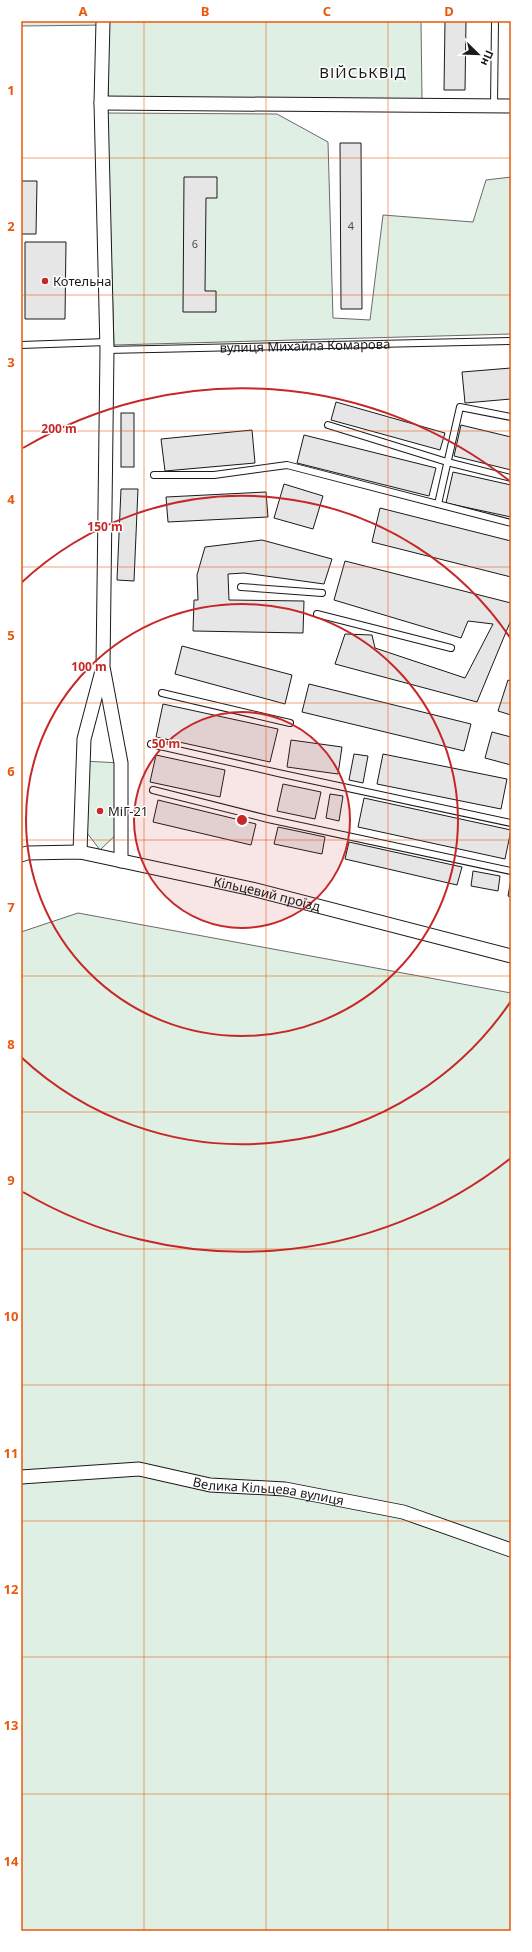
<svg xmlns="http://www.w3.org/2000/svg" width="532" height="1952" font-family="'Noto Sans',sans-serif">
<rect width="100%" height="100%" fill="#fff"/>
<g fill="#e0efe3" stroke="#6a6a6a">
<polygon points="21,21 421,21 422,100 108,99 108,25 21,26"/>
<polygon points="107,113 277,114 328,142 333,318 370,320 383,215 473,222 486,180 511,177 511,334 114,345"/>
<polygon points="83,761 121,763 121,830 100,850 81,825"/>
<polygon points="78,913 511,993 511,1931 21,1931 21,932"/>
</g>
<g fill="#e6e6e6" stroke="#1a1a1a">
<polygon points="445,21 466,21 465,90 444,90"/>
<polygon points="340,143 361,143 362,309 341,309"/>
<polygon points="184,177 217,177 217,198 206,198 205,291 216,291 216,312 183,312"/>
<polygon points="21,181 37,181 36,234 21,234"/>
<polygon points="25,242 66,242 65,319 25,319"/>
<polygon points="511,368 511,399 465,403 462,372"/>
<polygon points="336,402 445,433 440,450 331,420"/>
<rect x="121" y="413" width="13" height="54"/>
<polygon points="461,425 511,437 511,470 454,456"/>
<polygon points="252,430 255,463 165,471 161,439"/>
<polygon points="304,435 436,468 429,496 297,463"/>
<polygon points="453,472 511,485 511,517 446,503"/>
<polygon points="284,484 323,496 313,529 274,518"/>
<polygon points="121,489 138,489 134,581 117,580"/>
<polygon points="266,492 268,517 168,522 166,497"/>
<polygon points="380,508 511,541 511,577 372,542"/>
<polygon points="262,540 332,559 324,584 244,573 228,574 229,600 304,601 303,633 193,631 194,600 198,600 197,575 205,547"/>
<polygon points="345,561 511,603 511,620 477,702 335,664 345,634 372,635 375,648 465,678 493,624 468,621 461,638 334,600"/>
<polygon points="182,646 292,675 285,704 175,674"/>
<polygon points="508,680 511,681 511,715 498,711"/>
<polygon points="309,684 471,724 464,751 302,712"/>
<polygon points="163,704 278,729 270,762 156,737"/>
<polygon points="492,732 511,737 511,765 485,758"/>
<polygon points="291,740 342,747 338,774 287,767"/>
<polygon points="354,754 368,756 363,783 349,780"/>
<polygon points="383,754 507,779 501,809 377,784"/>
<polygon points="156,755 225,770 220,797 150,782"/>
<polygon points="283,784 321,792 315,819 277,811"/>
<polygon points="330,794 343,796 339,821 326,818"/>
<polygon points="364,798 511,830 505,859 358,827"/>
<polygon points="158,800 256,824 251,845 153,822"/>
<polygon points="278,827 325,837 322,854 274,844"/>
<polygon points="349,842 462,867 457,885 345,859"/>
<polygon points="473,871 500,876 498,891 471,886"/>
<polygon points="511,879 511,897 508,896"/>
</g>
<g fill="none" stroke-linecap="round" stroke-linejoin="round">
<g stroke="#1a1a1a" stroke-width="8">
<g id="service">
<polyline points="494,106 495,21"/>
<polyline points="21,345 107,342"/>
<path id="s1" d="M 107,350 L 511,341"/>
<polyline points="328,425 447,462 511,478"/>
<polyline points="154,475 214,475 287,465 511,523"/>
<polyline points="438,504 460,407 511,417"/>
<polyline points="241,587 322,593"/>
<polyline points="317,614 451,648"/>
<polyline points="162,693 290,723"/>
<polyline points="151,744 278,773 511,823"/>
<polyline points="153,790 268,819 511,871"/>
</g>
</g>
<g stroke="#1a1a1a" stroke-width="15">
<g id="minor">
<polyline points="103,21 101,103 107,350 103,667 121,763 121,861"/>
<polyline points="101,103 511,106"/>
<polyline points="80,852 84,739 102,671"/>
<path id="s2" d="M 21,855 L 27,853 L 80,852 L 252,889 L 511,956"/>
<path id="s3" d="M 21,1477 L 139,1469 L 210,1485 L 285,1489 L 403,1512 L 511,1550"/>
</g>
</g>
<use href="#service" stroke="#fff" stroke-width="6"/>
<use href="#minor" stroke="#fff" stroke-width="13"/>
</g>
<path fill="none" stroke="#e8590c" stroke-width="1" stroke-opacity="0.55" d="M 144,21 L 144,1931M 266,21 L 266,1931M 388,21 L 388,1931M 21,158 L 511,158M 21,295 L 511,295M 21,431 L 511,431M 21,567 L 511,567M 21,703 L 511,703M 21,840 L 511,840M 21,976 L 511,976M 21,1112 L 511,1112M 21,1249 L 511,1249M 21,1385 L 511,1385M 21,1521 L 511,1521M 21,1657 L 511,1657M 21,1794 L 511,1794"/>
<circle cx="242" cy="820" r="108" fill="#c62828" fill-opacity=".12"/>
<g fill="none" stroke="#c62828" stroke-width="2">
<circle cx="242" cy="820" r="108"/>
<circle cx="242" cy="820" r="216"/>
<path d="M511 1001A324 324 0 0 1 21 1057M21 583A324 324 0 0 1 511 639"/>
<path d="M511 1158A432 432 0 0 1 23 1192M23 448A432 432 0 0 1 511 482"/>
</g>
<g fill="#c62828" stroke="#fff" stroke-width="1.5">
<circle cx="45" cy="281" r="4"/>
<circle cx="100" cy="811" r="4"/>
</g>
<g text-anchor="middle" stroke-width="3" stroke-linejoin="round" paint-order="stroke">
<g font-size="11" fill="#4d4d4d">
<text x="351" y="230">4</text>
<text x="195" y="248">6</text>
</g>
<g font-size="13" fill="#1a1a1a" stroke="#fff" text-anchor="start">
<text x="53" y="286">Котельна</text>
<text x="108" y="816">МіГ-21</text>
</g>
<g font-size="13" fill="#1a1a1a" stroke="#fff">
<text dy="5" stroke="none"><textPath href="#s1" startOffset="198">вулиця Михайла Комарова</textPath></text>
<text dy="5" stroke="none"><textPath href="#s2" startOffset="251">Кільцевий проїзд</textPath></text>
<text dy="5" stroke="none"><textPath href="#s3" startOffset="250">Велика Кільцева вулиця</textPath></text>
</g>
<g font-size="15" letter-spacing="1" fill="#1a1a1a" stroke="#fff">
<text x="363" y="78">ВІЙСЬКВІД</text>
</g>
</g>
<circle cx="242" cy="820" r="6" fill="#c62828" stroke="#fff" stroke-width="2"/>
<g font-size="12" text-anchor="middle" font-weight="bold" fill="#c62828" stroke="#fff" stroke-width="3" stroke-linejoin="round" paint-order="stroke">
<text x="59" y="433">200 m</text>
<text x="105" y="531">150 m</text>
<text x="89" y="671">100 m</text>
<text x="166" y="748">50 m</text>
</g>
<rect width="532" height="1952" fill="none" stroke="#ffffff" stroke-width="44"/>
<g transform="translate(478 54) rotate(113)" stroke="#ffffff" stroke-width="3" paint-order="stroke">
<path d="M0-3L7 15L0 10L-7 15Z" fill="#1a1a1a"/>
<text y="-6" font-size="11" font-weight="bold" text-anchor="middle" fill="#1a1a1a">Пн</text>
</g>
<rect x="22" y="22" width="488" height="1908" fill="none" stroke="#e8590c" stroke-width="1.5"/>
<g font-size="13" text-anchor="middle" font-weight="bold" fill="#e8590c">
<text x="83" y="16">A</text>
<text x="205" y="16">B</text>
<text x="327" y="16">C</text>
<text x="449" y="16">D</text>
<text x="11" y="95">1</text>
<text x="11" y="231">2</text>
<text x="11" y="367">3</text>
<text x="11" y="504">4</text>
<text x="11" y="640">5</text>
<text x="11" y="776">6</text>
<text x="11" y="912">7</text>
<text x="11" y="1049">8</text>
<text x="11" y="1185">9</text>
<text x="11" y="1321">10</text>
<text x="11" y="1458">11</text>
<text x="11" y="1594">12</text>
<text x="11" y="1730">13</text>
<text x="11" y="1866">14</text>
</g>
</svg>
